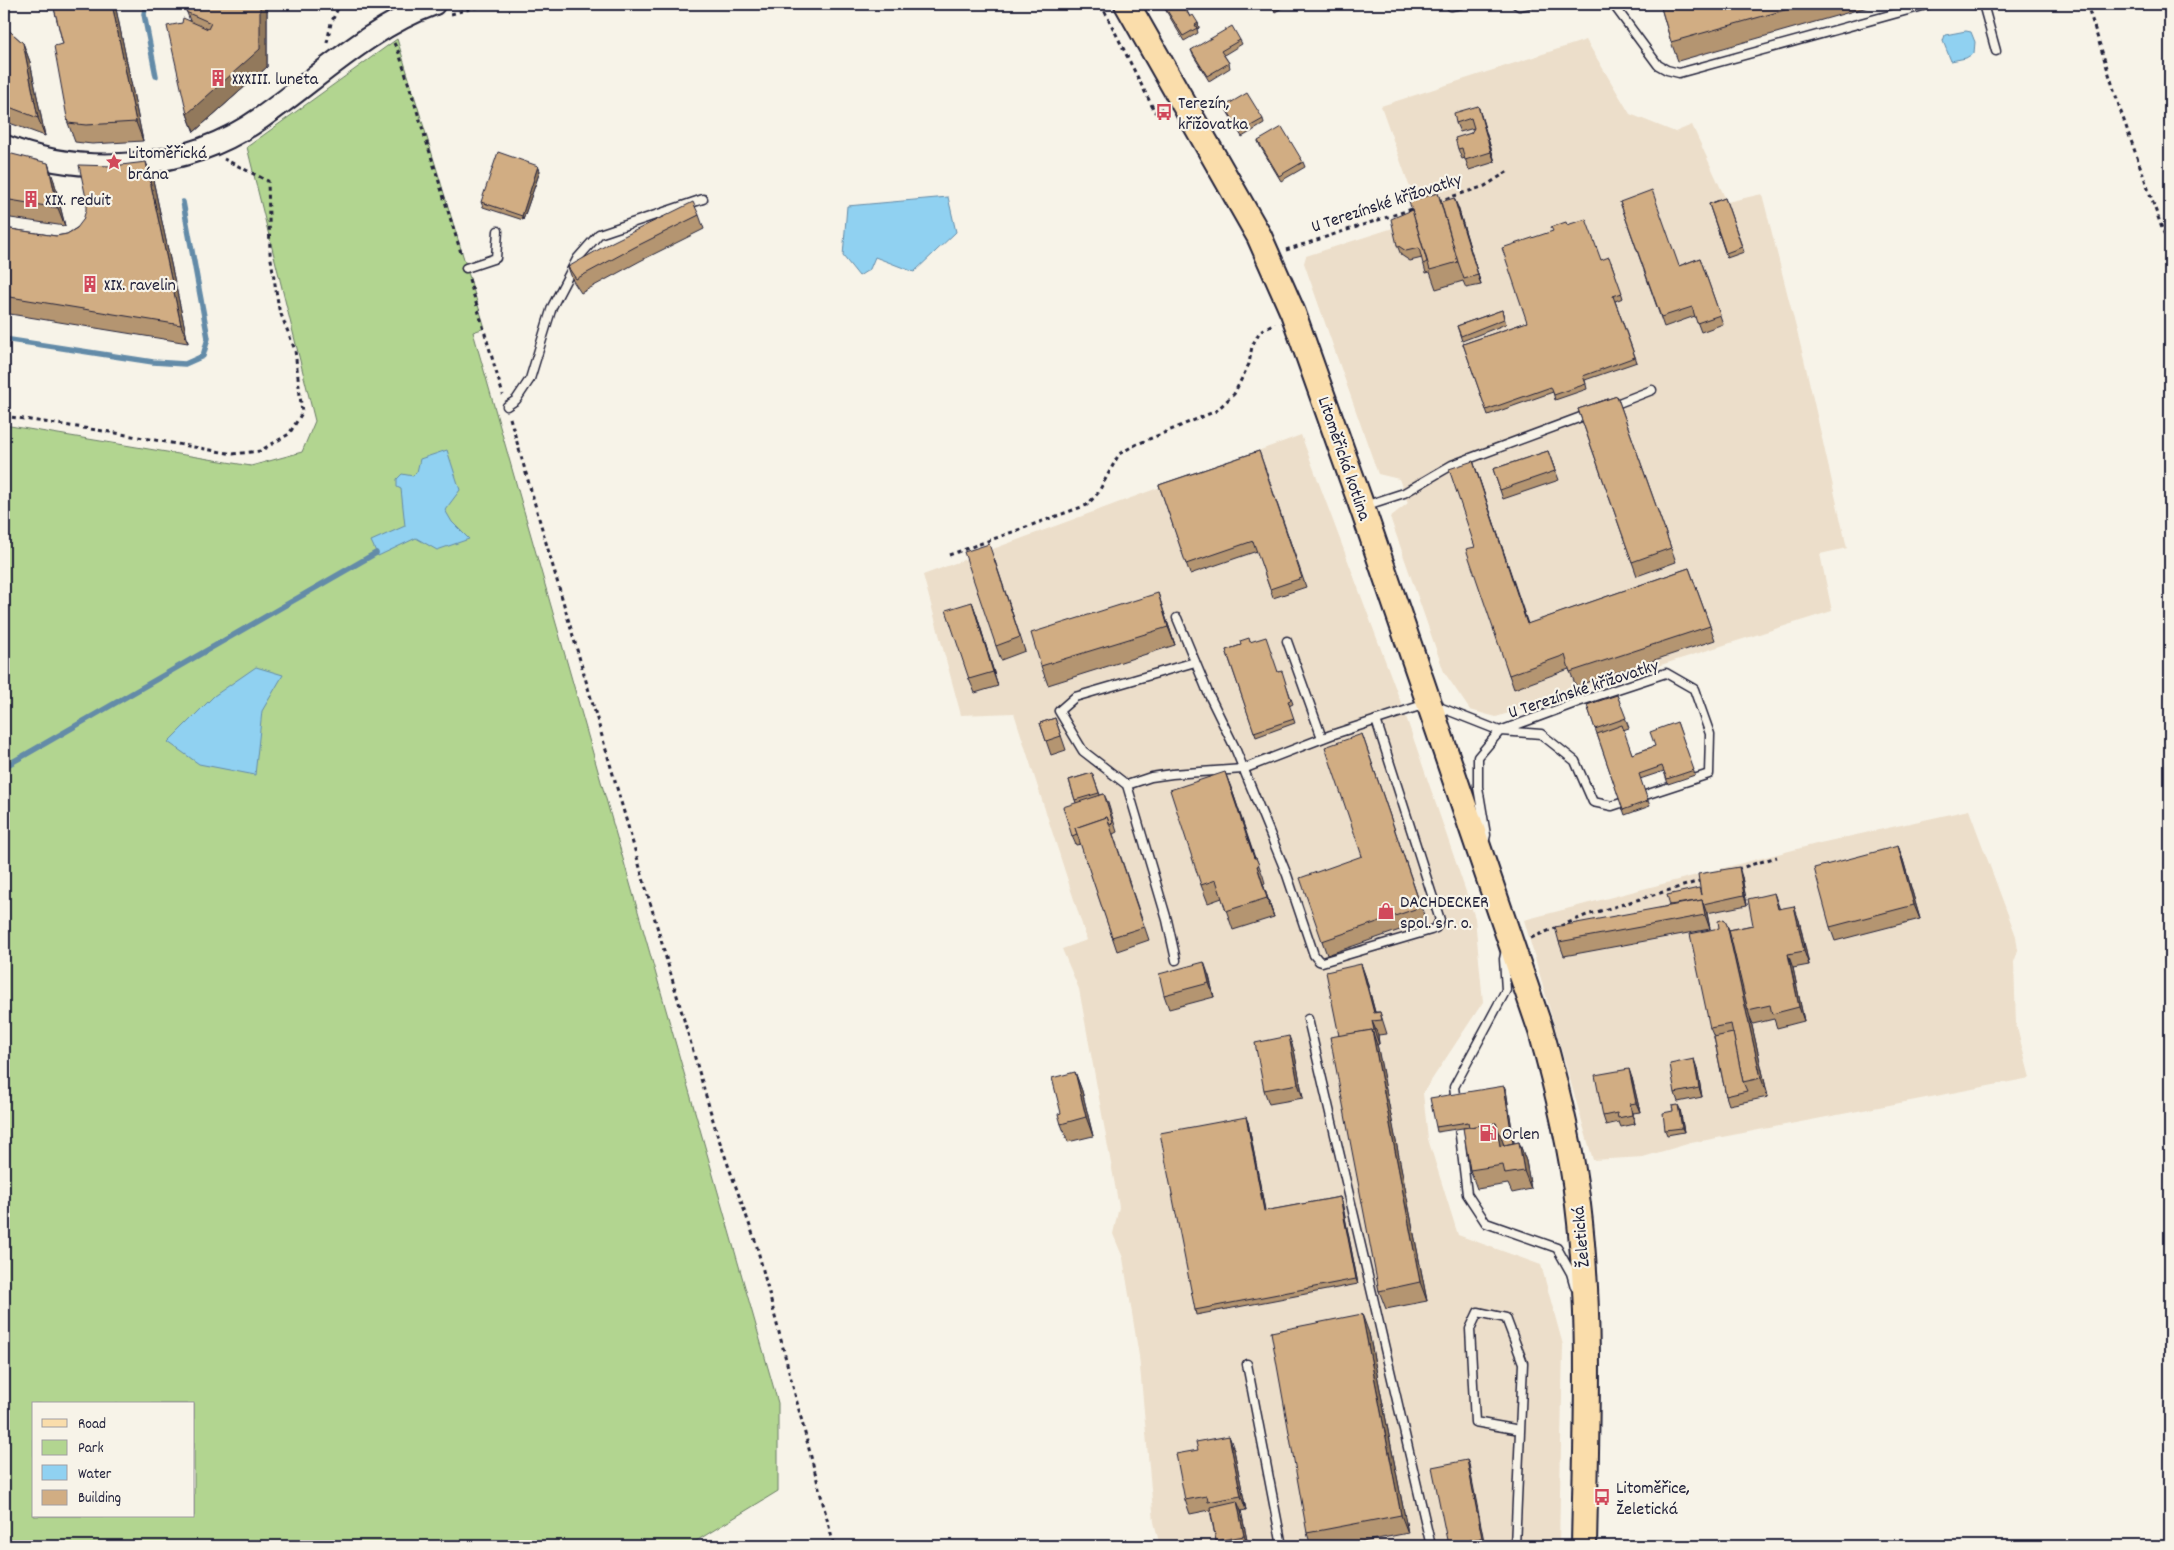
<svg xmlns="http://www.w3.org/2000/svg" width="2174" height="1550" font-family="Dekko,sans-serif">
<rect width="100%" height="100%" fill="#f7f3e8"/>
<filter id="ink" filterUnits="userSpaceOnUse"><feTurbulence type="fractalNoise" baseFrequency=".02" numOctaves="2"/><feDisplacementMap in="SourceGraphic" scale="10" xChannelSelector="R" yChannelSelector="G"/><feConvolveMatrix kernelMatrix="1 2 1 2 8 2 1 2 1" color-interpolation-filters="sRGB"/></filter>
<g filter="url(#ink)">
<g fill="#ecdeca">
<polygon points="1586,40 1630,114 1675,132 1692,125 1727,202 1762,194 1804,359 1847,548 1820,554 1832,611 1496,717 1470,710 1444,672 1390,517 1408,503 1399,479 1378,474 1304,263 1306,256 1421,219 1381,106"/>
<polygon points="1301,435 1404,711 1475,918 1483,1002 1423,1093 1428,1139 1458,1235 1541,1265 1563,1345 1559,1546 1160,1546 1154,1522 1139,1356 1123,1258 1113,1234 1119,1207 1079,989 1062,949 1087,940 1014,713 961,715 923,575"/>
<polygon points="1969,810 2016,936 2018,951 2014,962 2016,1024 2030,1078 1691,1143 1643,1157 1593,1160 1524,920 1820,843"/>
</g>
<path fill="#b2d590" stroke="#6a7c66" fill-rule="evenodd" d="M 397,39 L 485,328 L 473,332 L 778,1403 L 778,1491 L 688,1546 L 4,1546 L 4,425 L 251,466 L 302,452 L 315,421 L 247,147 ZM 34,1404 L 194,1404 L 194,1516 L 34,1516 Z"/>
<g fill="#90d1f1" stroke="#648ba8">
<polygon points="1966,31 1971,32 1975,42 1974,53 1966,58 1951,61 1943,41 1945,35"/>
<polygon points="948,197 956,232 914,272 875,257 870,269 859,276 843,256 847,206"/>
<polygon points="447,450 460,490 445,510 452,522 469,539 437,550 416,538 378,556 371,541 405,526 401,489 397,487 397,479 402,474 413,476 417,472 420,459"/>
<polygon points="256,667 283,675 262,711 255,775 199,764 168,742 214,696"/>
</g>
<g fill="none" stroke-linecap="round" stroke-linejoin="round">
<g stroke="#648ba8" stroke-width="5.5">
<polyline points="149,4 145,8 144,14 156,76"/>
<polyline points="4,339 153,362 185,364 203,356 208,338 183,202"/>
<polyline points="4,767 376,553"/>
</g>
<g stroke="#22223b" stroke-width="11">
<g id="lane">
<polyline points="1516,4 1519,6 1529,4"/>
<polyline points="1613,4 1658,65 1667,70 1679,73 1930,4"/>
<polyline points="1983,4 1996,51"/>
<polyline points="1451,6 1461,4"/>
<polyline points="466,268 496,258 498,231"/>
<polyline points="507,406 516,400 530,379 552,307 577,259 599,234 703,199"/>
<polyline points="1611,406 1652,390"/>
<polyline points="1364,506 1404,493 1452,465 1589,414"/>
<polyline points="1177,618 1209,695 1235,748 1287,875 1314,955 1319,961 1322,962 1431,930 1436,928 1440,920 1376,720"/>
<polyline points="1287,641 1322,738"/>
<polyline points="1127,785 1151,777 1172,774 1243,769 1331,735 1429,703 1500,731 1578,702 1666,673 1694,689 1710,734 1709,774 1612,806 1593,802 1575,761 1541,734 1500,731 1478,757 1478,787 1486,835 1485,839"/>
<polyline points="1176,960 1167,920 1127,785 1083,751 1059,711 1075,697 1195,662"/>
<polyline points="1308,1019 1431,1546"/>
<polyline points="1456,1103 1454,1087 1506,990 1504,959 1506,950"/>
<polyline points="1458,1119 1467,1194 1486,1223 1557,1248 1571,1273 1575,1287"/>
<polyline points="1247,1364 1282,1546"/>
<polyline points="1515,1546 1523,1363 1506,1318 1478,1312 1470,1329 1475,1422 1520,1430"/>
</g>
</g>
<g stroke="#22223b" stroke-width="25">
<path id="secondary" d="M 4,146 C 86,178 188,170 261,118 C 317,79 368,28 434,4"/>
</g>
<g stroke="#22223b" stroke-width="28">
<path id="primary" d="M 1127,4 L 1259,236 L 1293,313 L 1362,507 L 1541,1031 C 1557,1088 1571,1146 1578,1205 C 1592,1318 1586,1433 1584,1546"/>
</g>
<g stroke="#22223b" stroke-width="3" stroke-dasharray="4 4" stroke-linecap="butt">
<polyline points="1101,4 1155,112 1162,108"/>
<polyline points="2087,4 2121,112 2170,251"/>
<polyline points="451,14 488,4"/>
<polyline points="327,43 331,23 340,4"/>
<polyline points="394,43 399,53 462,256"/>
<polyline points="1438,201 1485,186 1510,170"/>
<polyline points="1286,250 1415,208"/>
<polyline points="469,279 503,395"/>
<polyline points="4,416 110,432 233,454 260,451 289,434 302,413 295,350 279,309 270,253 268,181 224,159"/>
<polyline points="510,418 717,1134 756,1243 834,1546"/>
<polyline points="949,555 1087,505 1098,493 1119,454 1135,445 1216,411 1234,394 1249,364 1252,346 1260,331 1275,323"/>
<polyline points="1737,869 1777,857"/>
<polyline points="1531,938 1587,915 1703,880"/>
</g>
<use href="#lane" stroke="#f7f3e8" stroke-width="8"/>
<use href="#secondary" stroke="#f7f3e8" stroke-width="21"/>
<use href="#primary" stroke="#faddab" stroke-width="24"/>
</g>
<g fill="#b49571" stroke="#22223b">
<polygon points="53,4 115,4 143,141 92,144 75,142 68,123 63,44"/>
<polygon points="184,4 267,4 267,67 194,132 187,114 182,23 190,21"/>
<polygon points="1162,4 1200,4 1187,11 1190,17 1198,23 1199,28 1197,29 1198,33 1184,41"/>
<polygon points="1270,4 1289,4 1275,12"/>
<polygon points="1660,4 1878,4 1678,61 1671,42"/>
<polygon points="4,26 23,43 30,62 45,136 4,121"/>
<polygon points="1240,40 1242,44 1224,55 1229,63 1230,68 1209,81 1193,55 1191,50"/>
<polygon points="1225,106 1263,119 1264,124 1242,137 1227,111"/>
<polygon points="1478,106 1495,162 1469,170 1465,158 1462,159 1458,149 1471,133 1474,128 1460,132 1456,123"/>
<polygon points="1258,141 1303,162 1305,167 1281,181 1260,146"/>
<polygon points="4,152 54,181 65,226 4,217"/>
<polygon points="538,166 540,171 523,220 483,207 481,202"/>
<polygon points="153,180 188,343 4,313 4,228 56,236 67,234"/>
<polygon points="1438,193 1441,202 1458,207 1481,285 1466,288 1463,281 1436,289 1430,272 1426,273 1422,258 1410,261 1401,255 1397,245 1412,210"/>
<polygon points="1725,198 1744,252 1727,258 1709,204"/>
<polygon points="1620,202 1679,266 1700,258 1723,324 1701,332 1695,316 1664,327"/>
<polygon points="699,215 704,229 640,261 581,293 573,281 568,267"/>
<polygon points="1567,225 1601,260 1611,262 1623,298 1615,301 1637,362 1585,380 1587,389 1555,400 1553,392 1488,415 1463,344 1527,322"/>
<polygon points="1502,310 1506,324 1462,341 1457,326"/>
<polygon points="1617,396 1676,562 1637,576 1578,409"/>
<polygon points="1259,451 1306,587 1273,598 1257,551 1190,574 1159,485"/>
<polygon points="1548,451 1559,480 1503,499 1493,469"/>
<polygon points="1473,461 1528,624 1689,568 1715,640 1576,686 1569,669 1514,689 1509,675 1475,547"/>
<polygon points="994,558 1025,651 1001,660 996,646"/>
<polygon points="972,602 977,616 998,686 975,693 969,679"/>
<polygon points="1164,612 1175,645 1048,685 1041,666"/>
<polygon points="1250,642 1278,672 1283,676 1293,704 1289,706 1295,723 1256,737 1226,650"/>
<polygon points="1617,695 1629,728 1623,730 1632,754 1655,746 1677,722 1695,775 1668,784 1664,771 1640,779 1650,806 1625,815 1587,705"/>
<polygon points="1055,718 1066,750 1051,755 1040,723"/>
<polygon points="1362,734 1426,921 1327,955 1322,941 1362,856"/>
<polygon points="1092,773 1100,795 1104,794 1108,803 1117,832 1113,834 1149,940 1117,951 1081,844 1076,845 1072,836 1076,803 1069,780"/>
<polygon points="1232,790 1255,858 1256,858 1263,876 1265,883 1263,884 1274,917 1233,930 1222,898 1208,903 1201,885"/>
<polygon points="1898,846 1903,860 1920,919 1835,941 1830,927"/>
<polygon points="1742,877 1747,905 1707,913 1710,929 1564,956 1559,942 1670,905 1700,892"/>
<polygon points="1780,909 1799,920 1809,965 1793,968 1804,1021 1777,1028 1774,1019 1753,1024 1750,1017 1768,1097 1729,1105 1726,1096 1714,1037 1710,1028 1719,928 1724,919 1729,930 1753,925"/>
<polygon points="1361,964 1366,978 1375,1012 1380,1012 1387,1034 1378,1035 1379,1044 1377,1045 1427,1301 1386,1309 1379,1291 1339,1036"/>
<polygon points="1209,976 1214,997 1169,1009 1164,995"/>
<polygon points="1294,1050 1303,1098 1269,1104 1264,1090"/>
<polygon points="1697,1068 1702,1097 1678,1102 1675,1093"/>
<polygon points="1075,1072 1082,1091 1093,1136 1068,1142 1061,1124 1061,1113"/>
<polygon points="1632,1078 1640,1112 1633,1113 1635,1124 1621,1127 1619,1122 1606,1125 1603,1116"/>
<polygon points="1506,1090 1514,1143 1519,1142 1526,1161 1531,1189 1512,1193 1508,1184 1477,1189 1470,1170 1469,1127 1437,1132 1436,1127"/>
<polygon points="1680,1109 1684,1132 1667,1135 1665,1130"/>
<polygon points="1248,1122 1265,1211 1340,1197 1342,1202 1358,1284 1196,1315 1195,1310"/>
<polygon points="1369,1333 1408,1533 1342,1546 1311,1546 1307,1533"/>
<polygon points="1229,1436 1234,1450 1246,1510 1241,1511 1248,1545 1242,1546 1218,1546 1216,1541 1210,1510 1190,1514 1185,1500 1198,1450"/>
</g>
<g fill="#92795c" stroke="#22223b">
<polygon points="112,4 115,4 143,141 136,122"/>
<polygon points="260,4 267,4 267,67 194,132 187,114"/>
<polygon points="1198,23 1199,28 1197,29 1195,25"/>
<polygon points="23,43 30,62 45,136 38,118"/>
<polygon points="1478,106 1481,115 1495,162 1491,152"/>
<polygon points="146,162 153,180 188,343 181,325"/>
<polygon points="48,163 54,181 65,226 58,208"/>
<polygon points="538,166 540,171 523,220 522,216"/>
<polygon points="1454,198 1458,207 1481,285 1478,275"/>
<polygon points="1473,461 1478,475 1532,638 1527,624"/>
<polygon points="1158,593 1164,612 1175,645 1168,627"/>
<polygon points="972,602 977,616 998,686 993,672"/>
<polygon points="1225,772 1232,790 1257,866"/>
<polygon points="1898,846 1903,860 1920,919 1914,905"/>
<polygon points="1257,866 1274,917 1267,898"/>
<polygon points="1739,867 1742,877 1747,905 1744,895"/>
<polygon points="1774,893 1779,907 1783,923 1778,909"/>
<polygon points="1702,900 1707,914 1710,929 1705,915"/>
<polygon points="1794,906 1799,920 1809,965 1804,951"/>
<polygon points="1727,925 1734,944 1748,1010 1750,1017 1768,1097 1761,1078"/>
<polygon points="1788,954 1793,968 1804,1021 1799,1007"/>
<polygon points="1204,962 1209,976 1214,997 1209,983"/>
<polygon points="1361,964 1366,978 1377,1020 1374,1013"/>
<polygon points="1372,1021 1378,1035 1379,1044 1374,1030"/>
<polygon points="1372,1030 1378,1048 1427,1301 1420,1282"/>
<polygon points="1289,1036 1294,1050 1303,1098 1298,1084"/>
<polygon points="1694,1059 1697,1068 1702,1097 1699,1088"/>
<polygon points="1629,1069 1632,1078 1640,1112 1636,1103"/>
<polygon points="1075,1072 1082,1091 1093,1136 1086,1117"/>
<polygon points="1504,1086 1506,1090 1515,1149 1513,1145"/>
<polygon points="1630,1104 1633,1113 1635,1124 1632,1115"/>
<polygon points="1678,1105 1680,1109 1684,1132 1682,1128"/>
<polygon points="1246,1117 1248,1122 1266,1215 1264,1211"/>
<polygon points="1496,1123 1503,1141 1504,1147 1500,1146"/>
<polygon points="1519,1142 1526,1161 1531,1189 1524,1171"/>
<polygon points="1340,1197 1342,1202 1358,1284 1356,1279"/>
<polygon points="1362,1314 1369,1333 1408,1533 1401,1515"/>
<polygon points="1229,1436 1234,1450 1246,1510 1241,1496"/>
<polygon points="1467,1460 1469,1464 1485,1546 1483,1543"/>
<polygon points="1237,1501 1241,1511 1248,1545 1244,1536"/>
</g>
<g fill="#d1ad83" stroke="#22223b">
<polygon points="53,4 112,4 136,122 86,125 68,123 54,46 63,44"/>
<polygon points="186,4 260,4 260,49 187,114 167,26 182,23 183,18 208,29 211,23 186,12 188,7"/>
<polygon points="1163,4 1190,4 1184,7 1190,17 1193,15 1198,23 1195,25 1197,28 1183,36"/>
<polygon points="1271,4 1279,4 1273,7"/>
<polygon points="1660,4 1806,4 1671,42"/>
<polygon points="4,26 23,43 38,118 4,105"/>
<polygon points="1232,26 1240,40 1221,51 1229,63 1207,76 1191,50"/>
<polygon points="1247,93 1263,119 1240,132 1225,106"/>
<polygon points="1478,106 1491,152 1465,160 1462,148 1458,149 1455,138 1471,133 1474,128 1471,118 1456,123 1454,113"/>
<polygon points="1282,127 1303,162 1279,176 1258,141"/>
<polygon points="4,152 48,163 58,208 4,199"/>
<polygon points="498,152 538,166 522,216 481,202"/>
<polygon points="146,162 181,325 4,296 4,228 56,236 67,234 77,228 83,220 86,210 86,198 79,165 113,166"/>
<polygon points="1652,190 1679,266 1700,258 1720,315 1697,323 1692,307 1661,317 1620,202"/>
<polygon points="1438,193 1458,262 1430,270 1409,201"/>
<polygon points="1454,198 1478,275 1464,279 1458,262 1441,202"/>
<polygon points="1725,198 1742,247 1726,253 1709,204"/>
<polygon points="693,202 699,215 635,247 576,279 568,267 612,242"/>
<polygon points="1412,210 1427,262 1423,264 1419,248 1406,251 1397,245 1391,219"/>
<polygon points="1586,219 1601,260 1609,257 1622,293 1613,296 1635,357 1583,376 1586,384 1554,395 1551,387 1486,410 1463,344 1527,322 1502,248 1553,231 1551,227 1566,222 1567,225"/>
<polygon points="1502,310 1504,319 1461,336 1457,326"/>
<polygon points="1617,396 1671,548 1632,562 1578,409"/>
<polygon points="1259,451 1302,578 1270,589 1253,541 1186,564 1159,485"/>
<polygon points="1548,451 1555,471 1500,490 1493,469"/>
<polygon points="1473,461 1527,624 1689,568 1710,626 1570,672 1565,655 1509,675 1466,549 1475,547 1449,469"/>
<polygon points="989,544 1020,637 996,646 964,552"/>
<polygon points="1158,593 1168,627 1041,666 1031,633"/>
<polygon points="972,602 993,672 969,679 946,610"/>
<polygon points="1266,637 1278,672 1282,671 1291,700 1288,701 1294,719 1254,732 1226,650 1241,645 1240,641 1249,638 1250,642"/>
<polygon points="1617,695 1626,718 1595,729 1587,705"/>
<polygon points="1055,718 1061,736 1046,741 1040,723"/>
<polygon points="1677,722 1694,770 1667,779 1662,766 1639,774 1648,801 1623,810 1597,734 1622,725 1632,754 1655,746 1650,732"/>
<polygon points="1362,734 1421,907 1322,941 1300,878 1362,856 1325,747"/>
<polygon points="1225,772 1254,858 1256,858 1259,865 1257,866 1267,898 1226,911 1216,880 1201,885 1170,790"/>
<polygon points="1092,773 1099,793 1075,800 1069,780"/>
<polygon points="1104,794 1113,823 1110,824 1107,817 1075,828 1077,834 1072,836 1063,807"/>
<polygon points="1107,817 1144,927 1112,937 1075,828"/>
<polygon points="1898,846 1914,905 1830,927 1814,868"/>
<polygon points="1739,867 1744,895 1703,904 1702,900 1670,905 1667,895 1699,888 1701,895 1698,874"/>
<polygon points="1774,893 1778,909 1794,906 1804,951 1788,954 1799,1007 1772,1014 1770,1005 1748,1010 1729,930 1753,925 1748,899"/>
<polygon points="1702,900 1705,915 1559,942 1555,927"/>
<polygon points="1724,919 1727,925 1761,1078 1743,1082 1731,1024 1710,1028 1690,934 1719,928 1718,921"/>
<polygon points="1204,962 1209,983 1164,995 1159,974"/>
<polygon points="1361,964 1374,1013 1380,1012 1382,1020 1372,1021 1374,1030 1372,1031 1372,1030 1339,1036 1326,972"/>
<polygon points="1372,1030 1420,1282 1379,1291 1330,1037"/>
<polygon points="1733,1033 1743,1082 1747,1091 1726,1096 1714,1037"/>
<polygon points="1289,1036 1298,1084 1264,1090 1255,1043"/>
<polygon points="1694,1059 1699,1088 1675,1093 1670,1064"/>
<polygon points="1629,1069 1636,1103 1630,1104 1632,1115 1618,1118 1617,1113 1603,1116 1595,1075"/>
<polygon points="1075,1072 1086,1117 1061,1124 1058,1114 1061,1113 1052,1078"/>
<polygon points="1504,1086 1513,1143 1504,1145 1496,1123 1469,1127 1468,1122 1436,1127 1430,1098"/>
<polygon points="1678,1105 1682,1128 1665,1130 1663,1113 1673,1111 1672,1106"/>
<polygon points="1246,1117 1264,1211 1340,1197 1356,1279 1195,1310 1160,1133"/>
<polygon points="1496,1123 1500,1146 1519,1142 1524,1171 1505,1174 1503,1165 1470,1170 1463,1128"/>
<polygon points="1362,1314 1401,1515 1307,1533 1271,1332"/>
<polygon points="1229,1436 1241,1496 1208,1502 1207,1496 1185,1500 1176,1454 1198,1450 1196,1442"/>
<polygon points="1467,1460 1483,1543 1482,1543 1481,1538 1448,1545 1432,1467"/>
<polygon points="1237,1501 1244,1536 1216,1541 1210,1507"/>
<polygon points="1481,1538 1482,1546 1447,1546 1447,1545"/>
</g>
</g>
<defs>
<g id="building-bare" transform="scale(1.35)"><path d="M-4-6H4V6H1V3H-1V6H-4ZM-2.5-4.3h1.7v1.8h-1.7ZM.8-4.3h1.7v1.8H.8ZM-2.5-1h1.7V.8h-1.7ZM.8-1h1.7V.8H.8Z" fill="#d1495b" stroke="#f7f3e8" stroke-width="2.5" paint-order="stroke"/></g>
<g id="bus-bare" transform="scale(1.35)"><path d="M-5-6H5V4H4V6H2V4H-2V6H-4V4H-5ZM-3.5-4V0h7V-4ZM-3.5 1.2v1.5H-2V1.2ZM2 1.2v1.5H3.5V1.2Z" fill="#d1495b" stroke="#f7f3e8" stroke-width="2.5" paint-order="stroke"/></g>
<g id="sight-bare" transform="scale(1.35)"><path d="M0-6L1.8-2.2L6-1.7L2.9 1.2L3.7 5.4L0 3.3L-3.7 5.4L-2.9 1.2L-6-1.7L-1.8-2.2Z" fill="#d1495b" stroke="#f7f3e8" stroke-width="2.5" paint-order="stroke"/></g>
<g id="shop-bare" transform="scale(1.35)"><path d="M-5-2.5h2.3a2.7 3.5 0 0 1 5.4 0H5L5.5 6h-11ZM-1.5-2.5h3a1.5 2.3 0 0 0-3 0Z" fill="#d1495b" stroke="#f7f3e8" stroke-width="2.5" paint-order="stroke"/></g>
<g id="fuel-bare" transform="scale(1.35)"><path d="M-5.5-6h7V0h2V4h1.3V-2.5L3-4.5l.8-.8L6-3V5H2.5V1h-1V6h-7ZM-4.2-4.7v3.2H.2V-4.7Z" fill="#d1495b" stroke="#f7f3e8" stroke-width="2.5" paint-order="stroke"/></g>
</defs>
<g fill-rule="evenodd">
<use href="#building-bare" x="218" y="78"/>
<use href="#bus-bare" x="1164" y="112"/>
<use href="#sight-bare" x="114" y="162"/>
<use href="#building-bare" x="31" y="199"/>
<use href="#building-bare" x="90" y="284"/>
<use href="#shop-bare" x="1386" y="911"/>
<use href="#fuel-bare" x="1488" y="1133"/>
<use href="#bus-bare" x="1602" y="1497"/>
</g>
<g text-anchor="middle" stroke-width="4.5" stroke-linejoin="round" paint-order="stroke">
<g font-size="18" fill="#22223b" stroke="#f7f3e8" text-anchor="start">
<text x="232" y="84">XXXIII. luneta</text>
<text x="1178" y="108">Terezín,<tspan x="1178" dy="21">křižovatka</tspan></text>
<text x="128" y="158">Litoměřická<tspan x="128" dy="21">brána</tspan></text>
<text x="45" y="205">XIX. reduit</text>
<text x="104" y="290">XIX. ravelin</text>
<text x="1400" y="907">DACHDECKER<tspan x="1400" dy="21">spol. s r. o.</tspan></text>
<text x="1502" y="1139">Orlen</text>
<text x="1616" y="1493">Litoměřice,<tspan x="1616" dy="21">Želetická</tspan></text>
</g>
<g font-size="18" fill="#22223b" stroke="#f7f3e8">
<text transform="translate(1386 202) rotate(-18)" y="6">U Terezínské křižovatky</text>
<text transform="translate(1345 458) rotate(71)" y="6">Litoměřická kotlina</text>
<text transform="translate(1583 688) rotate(-18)" y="6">U Terezínské křižovatky</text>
<text transform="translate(1580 1237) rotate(-95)" y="6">Želetická</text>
</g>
</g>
<rect width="2174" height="1550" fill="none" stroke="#f7f3e8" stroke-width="20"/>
<rect x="10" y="10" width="2154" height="1530" fill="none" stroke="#22223b" stroke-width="2" filter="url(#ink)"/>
<rect x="32" y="1402" width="162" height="115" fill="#f7f3e8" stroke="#a29fa3"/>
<rect x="42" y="1419" width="25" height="8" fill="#faddab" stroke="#a29fa3"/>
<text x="78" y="1428" font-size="15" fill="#22223b">Road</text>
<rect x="42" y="1440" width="25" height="15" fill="#b2d590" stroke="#a29fa3"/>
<text x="78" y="1452" font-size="15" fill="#22223b">Park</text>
<rect x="42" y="1465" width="25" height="15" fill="#90d1f1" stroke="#a29fa3"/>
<text x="78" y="1478" font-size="15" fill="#22223b">Water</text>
<rect x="42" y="1490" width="25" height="15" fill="#d1ad83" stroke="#a29fa3"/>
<text x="78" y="1502" font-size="15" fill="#22223b">Building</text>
</svg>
